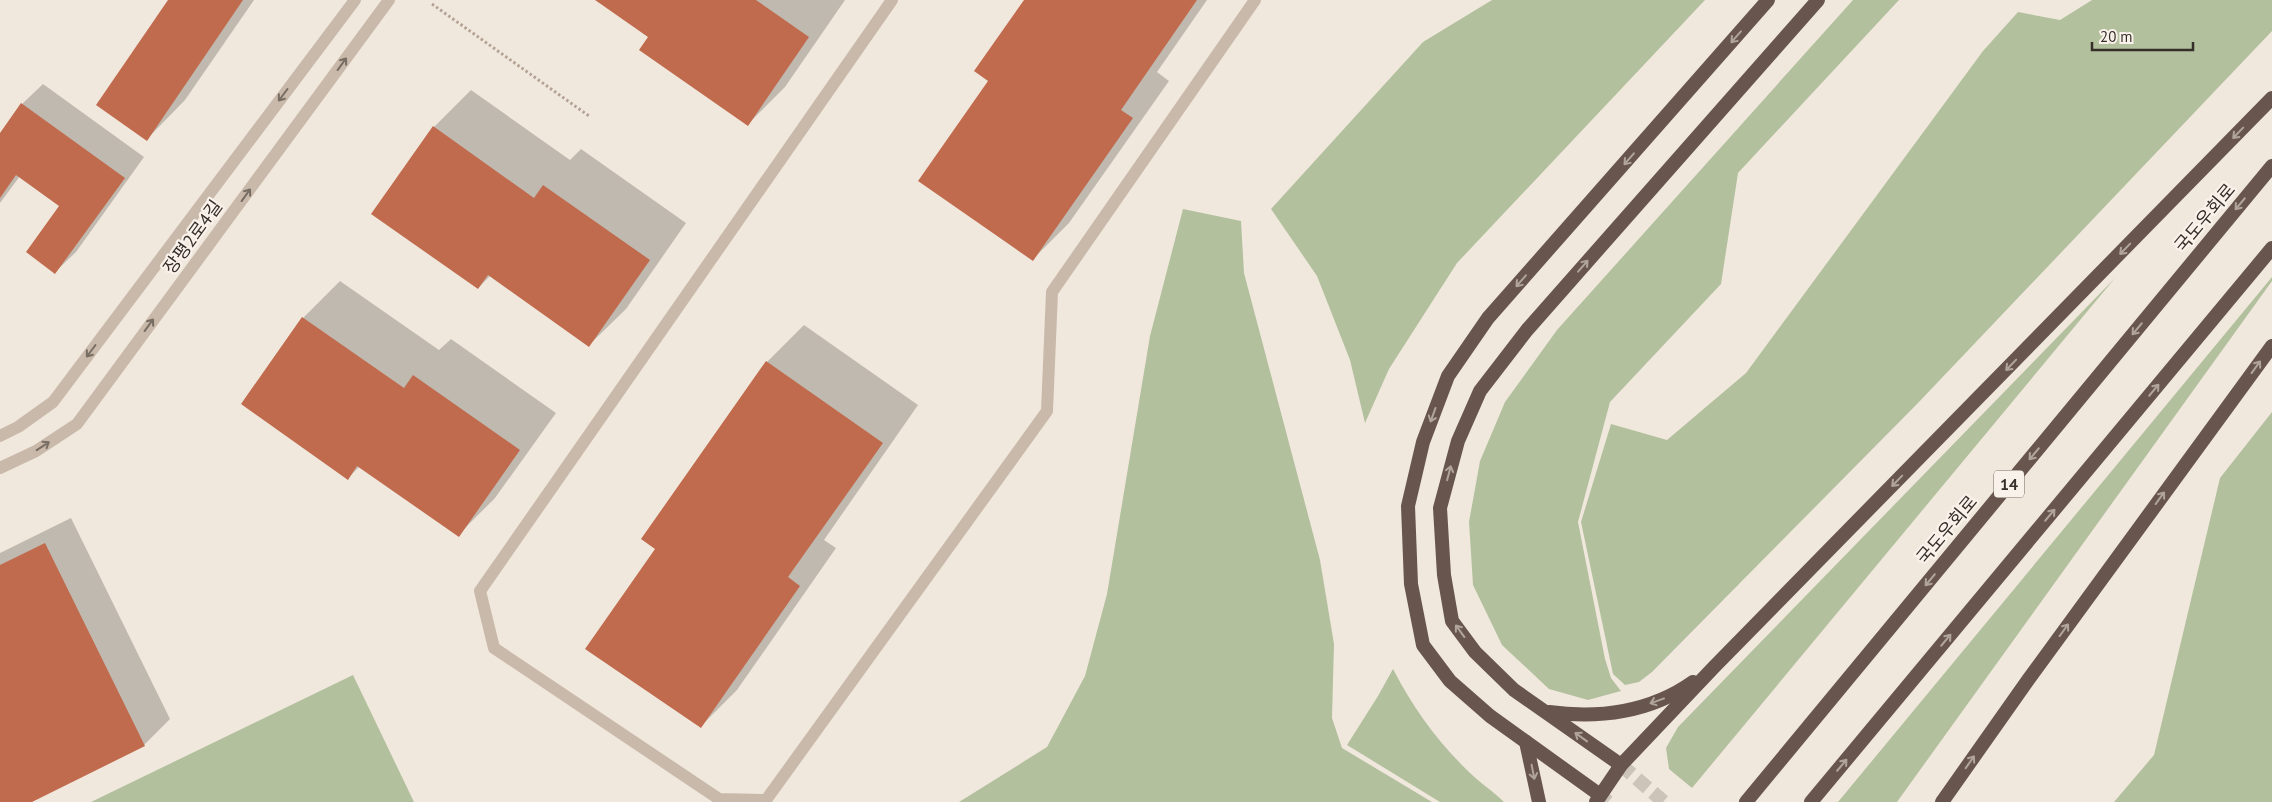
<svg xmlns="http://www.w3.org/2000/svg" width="2272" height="802" font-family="'PT Sans','Noto Sans KR',sans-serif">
<rect width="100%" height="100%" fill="#f1e8dd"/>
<g fill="#b3c09e">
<polygon points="1492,0 1705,0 1457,263 1389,369 1365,423 1350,360 1317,276 1271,209 1423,42"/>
<polygon points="1853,0 1899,0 1738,173 1721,284 1610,402 1578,522 1605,659 1611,678 1621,691 1588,700 1549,689 1502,645 1473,585 1469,522 1480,461 1505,402 1557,330"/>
<polygon points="2092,0 2272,0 2272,31 1918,403 1652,672 1639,682 1625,685 1613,674 1581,522 1611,424 1667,440 1746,373 1983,51 2018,12 2060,20"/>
<polygon points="1183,209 1241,221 1244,273 1320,560 1334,644 1332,718 1342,748 1432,802 959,802 1047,747 1085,676 1107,594 1150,336"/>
<polygon points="2272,277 2272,281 1897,802 1838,802"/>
<polygon points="2115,278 1692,788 1669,769 1666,748 1678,727"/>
<polygon points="2272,412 2272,802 2114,802 2154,755 2220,478"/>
<path d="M 1393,669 C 1414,709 1436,740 1469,772 C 1480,783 1493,791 1504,802 L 1440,802 L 1347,745 L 1378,696 Z"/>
<polygon points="353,675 414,802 91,802"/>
</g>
<g fill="#0003">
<polygon points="169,0 254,0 185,100 147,139"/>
<polygon points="597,0 845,0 785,87 748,124 650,36"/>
<polygon points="1025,0 1207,0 1157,72 1169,81 1069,223 1033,259 989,81"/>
<polygon points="43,84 144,157 76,252 55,272 61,206 20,176 0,203 0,135 22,104"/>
<polygon points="471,90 570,160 581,149 686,223 626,309 589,345 490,276 478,288 434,127"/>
<polygon points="340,281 439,350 451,339 556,413 495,498 458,535 360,466 348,478 242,404 303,318"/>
<polygon points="804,325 918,405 824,540 836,548 737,690 700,727 657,548 767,362"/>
<polygon points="71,518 170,719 144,745 30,802 0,802 0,553"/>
</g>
<g fill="#c06b4d">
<polygon points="168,0 243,0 147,141 96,105"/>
<polygon points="595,0 756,0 809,37 748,126 639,50 648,37"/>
<polygon points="1024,0 1197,0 1121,110 1133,118 1033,261 918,181 988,81 974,71"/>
<polygon points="21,103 125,178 55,274 26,252 59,206 16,175 0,198 0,133"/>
<polygon points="433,126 534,198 543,185 650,260 589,347 488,275 478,289 371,214"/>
<polygon points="302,317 404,388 413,375 520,450 459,537 357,466 348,480 241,404"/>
<polygon points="766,361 883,443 788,577 800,586 701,728 585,649 655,549 641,539"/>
<polygon points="45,543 145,746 32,802 0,802 0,565"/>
</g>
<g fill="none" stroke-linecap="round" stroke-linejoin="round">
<g stroke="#ccc3b9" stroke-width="14" stroke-dasharray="14 7" stroke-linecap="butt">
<polyline points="1621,765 1664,802"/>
<polyline points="1600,795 1608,802"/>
</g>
<polyline stroke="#b4a394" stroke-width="3" stroke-dasharray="2.5 2.5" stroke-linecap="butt" points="432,4 589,116"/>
<g stroke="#c9b9aa" stroke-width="12">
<polyline points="892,0 480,591 494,648 719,799 766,800 1047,411 1052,292 1255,0"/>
<polyline points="0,436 18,427 53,402 355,0"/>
<polyline points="0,468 36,451 77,424 389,0"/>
</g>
<g stroke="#68564e" stroke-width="14">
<path d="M 1549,712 C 1599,719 1651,712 1693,682"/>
<polyline points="1526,742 1539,802"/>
<polyline points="1621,765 1514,690 1475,652 1452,621 1444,575 1440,508 1458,441 1480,391 1527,330 1818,0"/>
<polyline points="1600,795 1490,716 1450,681 1423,645 1411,584 1408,506 1423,442 1448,376 1488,318 1768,0"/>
<polyline points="1596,802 1621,765 1714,667 2272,98"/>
<polyline points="1746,802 2272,166"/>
<polyline points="1811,802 2272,248"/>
<polyline points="1942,802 2028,680 2272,346"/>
</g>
</g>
<defs><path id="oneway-shaft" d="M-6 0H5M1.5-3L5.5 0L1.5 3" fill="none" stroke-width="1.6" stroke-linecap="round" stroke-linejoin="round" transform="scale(1.25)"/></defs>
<g stroke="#b0a49c">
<use href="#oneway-shaft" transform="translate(1736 37) rotate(131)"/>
<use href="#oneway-shaft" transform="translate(2238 133) rotate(134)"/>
<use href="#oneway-shaft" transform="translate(1629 159) rotate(131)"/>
<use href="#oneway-shaft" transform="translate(2240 204) rotate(130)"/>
<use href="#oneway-shaft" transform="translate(2125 249) rotate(134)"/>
<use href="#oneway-shaft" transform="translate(1583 266) rotate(-49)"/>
<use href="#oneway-shaft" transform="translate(1521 281) rotate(131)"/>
<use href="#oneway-shaft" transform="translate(2137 329) rotate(130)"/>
<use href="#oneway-shaft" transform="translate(2011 365) rotate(134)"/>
<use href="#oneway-shaft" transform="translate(2256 367) rotate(-54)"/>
<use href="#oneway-shaft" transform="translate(2154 390) rotate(-50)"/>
<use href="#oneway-shaft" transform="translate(1433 415) rotate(110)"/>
<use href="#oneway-shaft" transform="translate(2034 454) rotate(130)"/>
<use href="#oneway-shaft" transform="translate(1449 473) rotate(-75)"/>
<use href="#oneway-shaft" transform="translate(1897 481) rotate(134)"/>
<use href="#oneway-shaft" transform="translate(2160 498) rotate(-54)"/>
<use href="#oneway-shaft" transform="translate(2050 515) rotate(-50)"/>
<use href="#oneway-shaft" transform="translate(1930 580) rotate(130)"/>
<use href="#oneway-shaft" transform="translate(2064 630) rotate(-54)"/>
<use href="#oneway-shaft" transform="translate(1460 631) rotate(-126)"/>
<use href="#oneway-shaft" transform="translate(1946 640) rotate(-50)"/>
<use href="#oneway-shaft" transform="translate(1657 701) rotate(160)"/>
<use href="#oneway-shaft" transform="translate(1581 737) rotate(-144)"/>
<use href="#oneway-shaft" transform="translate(1970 762) rotate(-55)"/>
<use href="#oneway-shaft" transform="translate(1842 765) rotate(-50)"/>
<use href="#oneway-shaft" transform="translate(1533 772) rotate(79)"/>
</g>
<g stroke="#786d63">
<use href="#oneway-shaft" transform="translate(342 64) rotate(-54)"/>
<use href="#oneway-shaft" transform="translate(283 95) rotate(127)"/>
<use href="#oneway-shaft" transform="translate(246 195) rotate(-54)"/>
<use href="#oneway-shaft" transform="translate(149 325) rotate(-54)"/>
<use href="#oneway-shaft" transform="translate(91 351) rotate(127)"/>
<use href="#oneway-shaft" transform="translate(43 446) rotate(-33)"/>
</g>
<g text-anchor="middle" stroke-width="4.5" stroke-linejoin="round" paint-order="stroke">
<rect fill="#f9f2ea" stroke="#706963" stroke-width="1" x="1994" y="470.5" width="30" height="27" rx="4"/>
<g font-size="16" font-weight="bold" fill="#362e29">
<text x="2009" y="490">14</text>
</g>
<g font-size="18" fill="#362e29" stroke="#f9f2ea">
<text transform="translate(2205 218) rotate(-50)" y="6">국도우회로</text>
<text transform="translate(193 237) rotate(-54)" y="6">장평2로4길</text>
<text transform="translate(1947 530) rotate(-50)" y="6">국도우회로</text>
</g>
</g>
<path d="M2092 42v8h101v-8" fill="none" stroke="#362e29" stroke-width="2.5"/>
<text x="2100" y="42" font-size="15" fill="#362e29" stroke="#f9f2ea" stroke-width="4" paint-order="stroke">20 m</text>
</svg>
